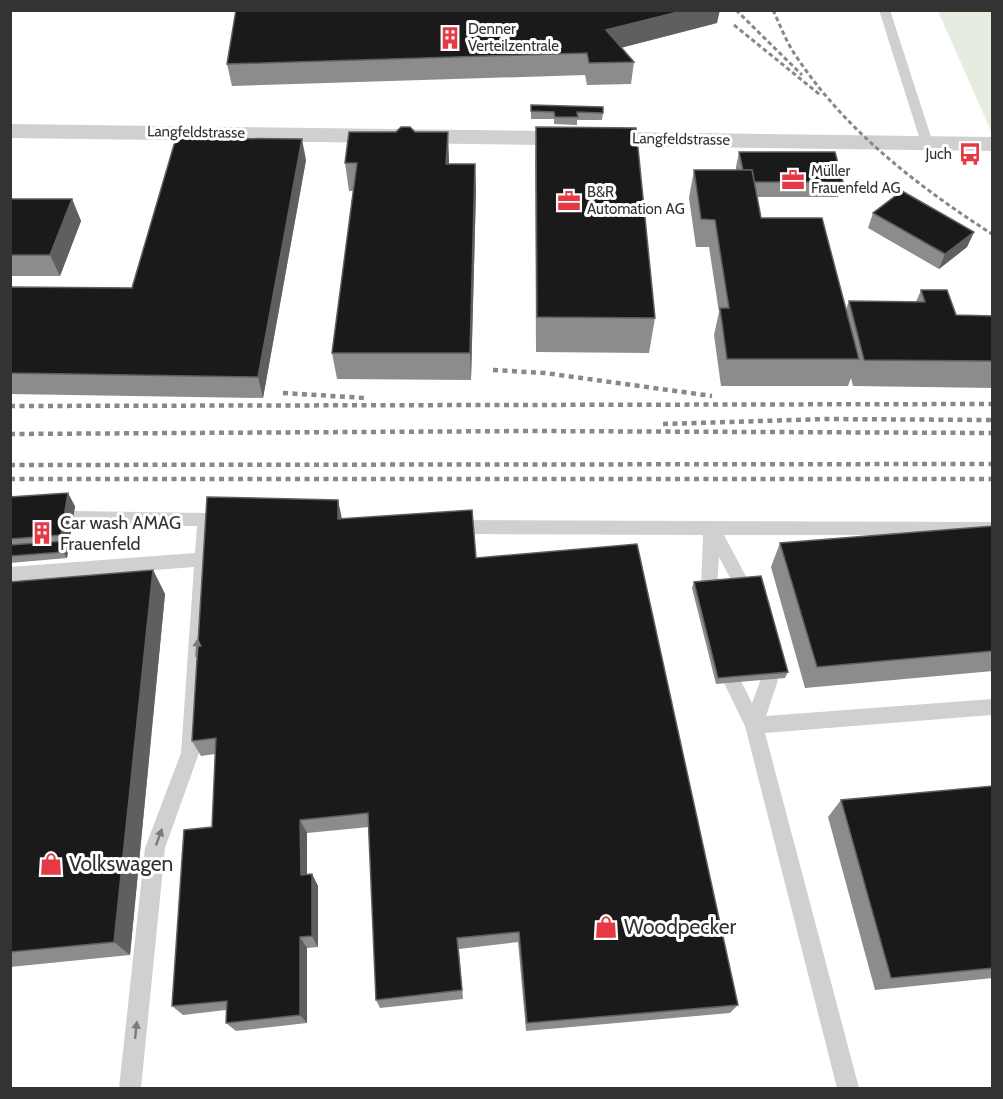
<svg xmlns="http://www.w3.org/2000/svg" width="1003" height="1099" font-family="Cabin,sans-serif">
<rect width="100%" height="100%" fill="#fff"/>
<polygon fill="#e6ecdf" points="938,11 992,11 992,131 991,131"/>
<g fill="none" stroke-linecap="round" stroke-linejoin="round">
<g fill="#d0d0d0" fill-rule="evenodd">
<polygon points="879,10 890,10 933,143 931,146 927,147 921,143"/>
<polygon points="74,511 206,513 212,515 214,520 199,753 165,848 141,1088 119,1088 145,848 181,753 194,567 10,581 10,567 195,553 197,526 74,525 68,523 66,518 68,513"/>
<polygon points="450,520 992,522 992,535 724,535 750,584 748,589 742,591 736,589 719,557 717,587 715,592 709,594 703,592 701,587 703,535 450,534 444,532 442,527 444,522"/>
<polygon points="769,672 775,674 778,680 766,716 992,699 992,715 765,733 859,1088 837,1088 745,726 724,683 727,677 733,675 739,677 752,703 763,674"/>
</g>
<polygon fill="#d0d0d0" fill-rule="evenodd" points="10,124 992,137 992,151 10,138"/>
<g stroke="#888" stroke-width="3" stroke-dasharray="4.5 3" stroke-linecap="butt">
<polyline points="736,10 802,75"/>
<path d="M 773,10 C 781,27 787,44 798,59 C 847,132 919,187 992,234"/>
<polyline points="734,25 819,94"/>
</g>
<g stroke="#888" stroke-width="4.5" stroke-dasharray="5 4.5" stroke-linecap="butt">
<polyline points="493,370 545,373 712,396"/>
<polyline points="283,393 365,398"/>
<polyline points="10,406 992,404"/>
<polyline points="663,424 826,419 992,420"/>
<polyline points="10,434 529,431 992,433"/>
<polyline points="10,465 992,464"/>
<polyline points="10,479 992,479"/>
</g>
</g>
<g fill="#8c8c8c">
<polygon points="717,23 621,48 634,62 631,84 587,85 585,75 232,86 227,64"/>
<polygon points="531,105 603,113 602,120 577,120 577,125 554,124 554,119 531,119"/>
<polygon points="536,127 655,318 649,353 536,352 535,164"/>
<polygon points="396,132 415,132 449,160 449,164 475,164 476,191 471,380 337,379 332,353 353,191 349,191 345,163"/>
<polygon points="739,152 843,182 838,197 757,197 761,218 846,310 849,301 916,302 921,290 956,315 993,316 993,388 853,386 851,378 848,386 721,386 714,335 719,312 709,247 696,247 689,198 694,170 736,170 736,167"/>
<polygon points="306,160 263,398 10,394 10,287 132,288"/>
<polygon points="10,199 72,199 81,221 60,276 10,276"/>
<polygon points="873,213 974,232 967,247 939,269 868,228"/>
<polygon points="10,497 75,506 67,558 10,563"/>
<polygon points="342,519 476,558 738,1005 730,1013 526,1031 518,942 459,949 463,999 380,1008 376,1000 369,827 307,833 307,874 312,874 318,886 318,947 307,948 307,1023 236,1031 226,1023 226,1010 183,1015 172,1006 212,827 215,754 201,756 192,741"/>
<polygon points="993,526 993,671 805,688 771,567 780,543"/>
<polygon points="153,570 165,594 130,955 10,967 10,582"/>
<polygon points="694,582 788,672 785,678 716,684 692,588"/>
<polygon points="993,786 993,978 875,990 828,817 841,800"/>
</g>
<g fill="#5f5f5f">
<polygon points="686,10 720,10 717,23 604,52 606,30"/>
<polygon points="448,132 449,160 448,191 446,164"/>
<polygon points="302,139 306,160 263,398 258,377"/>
<polygon points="475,164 476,191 471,380 470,353"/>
<polygon points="72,199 81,221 60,276 50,255"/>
<polygon points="974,232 967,247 939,269 945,254"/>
<polygon points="68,493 75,506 67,558 63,552 64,541 61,535"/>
<polygon points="338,500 342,519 338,519"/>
<polygon points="153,570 165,594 130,955 114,942"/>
<polygon points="300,820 307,833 307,887 301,875"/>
<polygon points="312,874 318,886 318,947 312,936"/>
<polygon points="300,937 307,948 307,1023 300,1015"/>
</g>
<g fill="#1a1a1a" stroke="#5f5f5f" stroke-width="1.5">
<polygon points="236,10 686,10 606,30 634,62 589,63 587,53 227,64"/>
<polygon points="531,105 603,107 603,113 577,112 578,117 555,117 554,112 531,111"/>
<polygon points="401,127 410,127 415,132 448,132 446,164 475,164 470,353 332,353 357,163 345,163 349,132 396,132"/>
<polygon points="536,127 636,128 655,318 537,317"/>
<polygon points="176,138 302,139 258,377 10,373 10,287 132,288"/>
<polygon points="739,152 835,152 843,182 754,182 752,170 743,170"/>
<polygon points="694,170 752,170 761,218 822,218 859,359 727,359 720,308 729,308 715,220 701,219"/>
<polygon points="902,191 974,232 945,254 873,213"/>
<polygon points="10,199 72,199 50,255 10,255"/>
<polygon points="921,290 947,290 956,315 993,316 993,361 864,360 849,301 925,302"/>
<polygon points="68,493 61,535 10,539 10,497"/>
<polygon points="207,497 338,500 338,519 472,510 476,558 637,544 738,1005 527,1023 519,932 457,938 462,990 376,1000 368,813 300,820 301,875 312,874 312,936 300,937 300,1015 226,1023 227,1001 172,1006 184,830 212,827 216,738 192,741"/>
<polygon points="993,526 993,651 817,667 780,543"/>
<polygon points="64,541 63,552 10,556 10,545"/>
<polygon points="153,570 114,942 10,952 10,582"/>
<polygon points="761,576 788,672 718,678 694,582"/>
<polygon points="993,786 993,968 891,978 841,800"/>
</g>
<defs><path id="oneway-solid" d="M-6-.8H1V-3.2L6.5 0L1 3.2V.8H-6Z" transform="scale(1.5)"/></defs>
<g fill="#7a7a7a">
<use href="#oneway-solid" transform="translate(197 648) rotate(-86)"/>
<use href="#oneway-solid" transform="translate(159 837) rotate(-70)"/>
<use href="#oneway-solid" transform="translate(136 1030) rotate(-84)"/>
</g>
<defs>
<g id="building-bare" transform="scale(1.8)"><path d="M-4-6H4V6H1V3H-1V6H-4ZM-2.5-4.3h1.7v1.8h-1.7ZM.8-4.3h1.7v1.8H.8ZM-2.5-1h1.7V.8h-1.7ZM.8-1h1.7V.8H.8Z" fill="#e63946" stroke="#fff" stroke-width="2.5" paint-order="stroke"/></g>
<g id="bus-bare" transform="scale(1.8)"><path d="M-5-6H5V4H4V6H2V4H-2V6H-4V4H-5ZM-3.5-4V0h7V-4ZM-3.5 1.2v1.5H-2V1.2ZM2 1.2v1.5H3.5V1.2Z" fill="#e63946" stroke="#fff" stroke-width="2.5" paint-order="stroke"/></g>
<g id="office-bare" transform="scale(1.8)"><path d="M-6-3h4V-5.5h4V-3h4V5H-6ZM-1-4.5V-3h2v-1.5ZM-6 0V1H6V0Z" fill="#e63946" stroke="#fff" stroke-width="2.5" paint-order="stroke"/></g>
<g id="shop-bare" transform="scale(1.8)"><path d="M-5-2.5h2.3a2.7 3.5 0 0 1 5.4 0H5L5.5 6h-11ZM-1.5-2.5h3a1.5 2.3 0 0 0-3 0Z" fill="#e63946" stroke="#fff" stroke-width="2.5" paint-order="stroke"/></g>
</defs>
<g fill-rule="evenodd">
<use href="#building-bare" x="450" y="38"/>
<use href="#bus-bare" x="970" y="154"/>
<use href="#office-bare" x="793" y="180"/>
<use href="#office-bare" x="569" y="201"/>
<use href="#building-bare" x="42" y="533"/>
<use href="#shop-bare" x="51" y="864"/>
<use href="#shop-bare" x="606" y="927"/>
</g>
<g text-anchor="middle" stroke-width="6" stroke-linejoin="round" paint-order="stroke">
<g font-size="15" fill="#333" stroke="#fff" text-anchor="start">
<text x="468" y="34">Denner<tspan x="468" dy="17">Verteilzentrale</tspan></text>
<text x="952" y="159" text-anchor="end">Juch</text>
<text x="811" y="176">Müller<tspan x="811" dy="17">Frauenfeld AG</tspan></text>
<text x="587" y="197">B&amp;R<tspan x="587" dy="17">Automation AG</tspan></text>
</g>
<g font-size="15" fill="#333" stroke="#fff">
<text transform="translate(196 132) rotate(1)" y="5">Langfeldstrasse</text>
<text transform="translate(681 139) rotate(1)" y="5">Langfeldstrasse</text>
</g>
<g font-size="18" fill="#333" stroke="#fff" text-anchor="start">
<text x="60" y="529">Car wash AMAG<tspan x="60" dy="21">Frauenfeld</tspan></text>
</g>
<g font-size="21" fill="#333" stroke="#fff" text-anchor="start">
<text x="69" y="871">Volkswagen</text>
<text x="624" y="934">Woodpecker</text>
</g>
</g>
<rect width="1003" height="1099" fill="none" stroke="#333333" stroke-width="24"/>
</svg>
